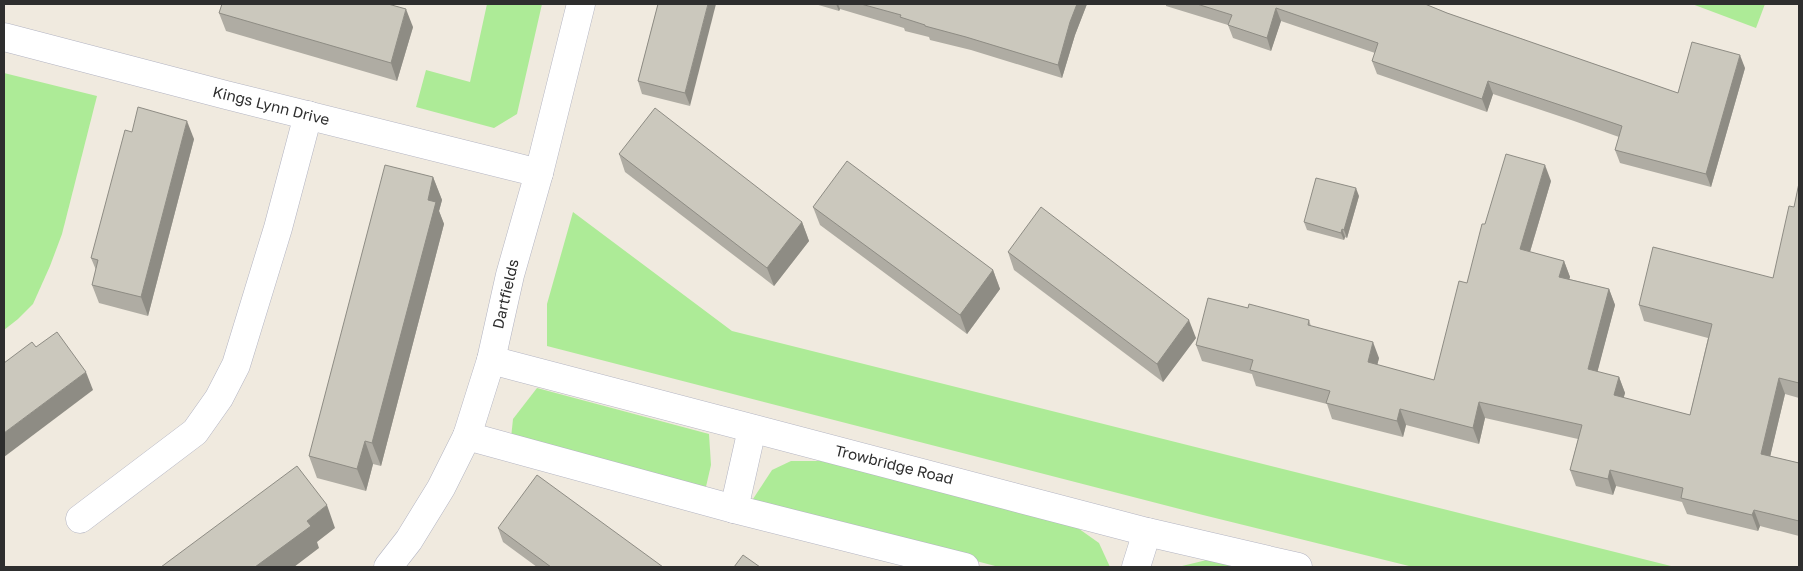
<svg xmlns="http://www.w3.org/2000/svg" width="1803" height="571" font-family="'Golos Text',sans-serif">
<rect width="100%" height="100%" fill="#f0eadf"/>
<g fill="#adeb97">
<polygon points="487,4 542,4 517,114 494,128 416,107 426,70 470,82"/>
<polygon points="1692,4 1765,4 1756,28"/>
<polygon points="4,73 97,96 62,234 50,266 33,304 18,319 4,330"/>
<polygon points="573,212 732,331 1675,567 1413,567 1203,515 547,346 547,304"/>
<polygon points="537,388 709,434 711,465 705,491 511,438 513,419"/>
<polygon points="791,461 821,461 1075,526 1099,543 1110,567 999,567 751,502 772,470"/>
<polygon points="1215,558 1244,567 1181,567 1182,566"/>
</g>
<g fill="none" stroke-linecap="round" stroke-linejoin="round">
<g stroke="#b3b4c2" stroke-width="29">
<g id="minor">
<polyline points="4,37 226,95 539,173"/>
<polyline points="491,360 1147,532 1298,567"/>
<polyline points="467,436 734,509 965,567"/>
<polyline points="734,509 752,429"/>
<polyline points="80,519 195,432 219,398 236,365 278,228 308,115"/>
<polyline points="388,567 409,540 441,488 467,436 491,360 510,275 539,173 581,4"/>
<polyline points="1136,567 1147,532"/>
</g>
</g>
<use href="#minor" stroke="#fff" stroke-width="28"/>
</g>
<g fill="#afaca3">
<polygon points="658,4 690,106 642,94 638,81"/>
<polygon points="815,4 1087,4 1075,35 1062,78 971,50 930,40 929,37 905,31 904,28 840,9 839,11"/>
<polygon points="1166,4 1425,4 1447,13 1678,93 1745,68 1711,187 1620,163 1615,150 1619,137 1574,121 1493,94 1487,112 1377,74 1372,61 1375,53 1281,21 1271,51 1233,38 1228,25 1166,6"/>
<polygon points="219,13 413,27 397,81 226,31"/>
<polygon points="132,132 194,139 148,316 99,303 92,285 96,270 91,258"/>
<polygon points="619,154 802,222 809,241 774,286 625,172"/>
<polygon points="433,177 442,200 439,211 444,224 381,466 373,464 366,491 317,478 309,456"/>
<polygon points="1551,181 1530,252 1564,261 1570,277 1569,279 1609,289 1615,305 1597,372 1619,377 1625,393 1623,398 1690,415 1708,338 1644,321 1639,305 1773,278 1794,207 1799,183 1799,398 1785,394 1770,456 1799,463 1799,536 1760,526 1758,531 1687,514 1682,502 1616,486 1613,495 1576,486 1570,470 1578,439 1485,418 1479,444 1406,425 1403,437 1332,419 1327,404 1256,386 1252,374 1202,361 1196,345 1248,308 1309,320 1311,326 1379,358 1377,365 1434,380 1467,283 1485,224"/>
<polygon points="1359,196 1347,238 1345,237 1344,240 1307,230 1304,222"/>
<polygon points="813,207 993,270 1000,289 967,334 820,225"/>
<polygon points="1008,252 1196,338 1163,382 1014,270"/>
<polygon points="498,528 663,567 537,567 503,542"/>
</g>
<g fill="#8e8c84">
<polygon points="708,4 716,4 690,106 685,93"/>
<polygon points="836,4 838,4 840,9 839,11"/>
<polygon points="1077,4 1087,4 1075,35 1062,78 1058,65 1070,22"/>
<polygon points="1276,8 1281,21 1271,51 1267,38"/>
<polygon points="406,9 413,27 397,81 391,63"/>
<polygon points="1740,55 1745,68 1711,187 1706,174"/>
<polygon points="1488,81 1493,94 1487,112 1482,99"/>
<polygon points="187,121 194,139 148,316 141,297"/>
<polygon points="1545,165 1551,181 1526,265 1520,249"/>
<polygon points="433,177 442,200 439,211 444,224 381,466 372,443 428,200"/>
<polygon points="1356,188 1359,196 1347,238 1344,230"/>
<polygon points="802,222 809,241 774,286 767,268"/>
<polygon points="1342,229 1345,237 1344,240 1341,233"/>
<polygon points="1564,261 1570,277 1565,293 1559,277"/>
<polygon points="993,270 1000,289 967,334 960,315"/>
<polygon points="1609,289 1615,305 1594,385 1588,369"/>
<polygon points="1189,320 1196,338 1163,382 1157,364"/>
<polygon points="1373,342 1379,358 1374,378 1368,362"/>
<polygon points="86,372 93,390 4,457 4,433"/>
<polygon points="1619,377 1625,393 1620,411 1614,395"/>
<polygon points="1779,378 1785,394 1767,470 1761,454"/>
<polygon points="1479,402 1485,418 1479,444 1473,428"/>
<polygon points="1400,409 1406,425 1403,437 1397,421"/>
<polygon points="365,441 373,464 366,491 357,469"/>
<polygon points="1610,470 1616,486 1613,495 1608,479"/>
<polygon points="327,505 335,528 317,542 319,548 294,567 255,567 307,521"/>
<polygon points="1754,510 1760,526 1758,531 1752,515"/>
</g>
<g fill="#cbc8bd" stroke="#8e8c84">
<polygon points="222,4 388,4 406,9 391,63 219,13"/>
<polygon points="658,4 708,4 685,93 638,81"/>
<polygon points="861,4 1077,4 1070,22 1058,65 966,37 925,26 925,25 900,17 901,15"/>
<polygon points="1197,4 1425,4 1447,13 1678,93 1692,42 1740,55 1706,174 1615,150 1622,126 1569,108 1488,81 1482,99 1372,61 1378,43 1276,8 1267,38 1228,25 1232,15"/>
<polygon points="138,107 187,121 141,297 92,285 98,260 91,258 125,130 132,132"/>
<polygon points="655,108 802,222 767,268 619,154"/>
<polygon points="1506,154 1545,165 1520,249 1564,261 1559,277 1609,289 1588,369 1619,377 1614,395 1690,415 1712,324 1639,305 1653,247 1773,278 1789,206 1794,207 1799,183 1799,383 1779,378 1761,454 1799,463 1799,521 1754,510 1752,515 1681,498 1683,488 1610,470 1608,479 1570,470 1582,425 1479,402 1473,428 1400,409 1397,421 1326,403 1330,391 1250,370 1253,360 1196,345 1208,298 1248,308 1249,304 1309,320 1308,325 1373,342 1368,362 1434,380 1459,281 1467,283 1482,224 1485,224"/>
<polygon points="847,161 993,270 960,315 813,207"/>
<polygon points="385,165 433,177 428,200 436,202 372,443 365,441 357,469 309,456"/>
<polygon points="1316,178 1356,188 1344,230 1342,229 1341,233 1304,222"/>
<polygon points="1041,207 1189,320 1157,364 1008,252"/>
<polygon points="57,332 86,372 4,433 4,363 32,342 36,347"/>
<polygon points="297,466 327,505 307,521 311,526 255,567 161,567"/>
<polygon points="537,475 663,567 551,567 498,528"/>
<polygon points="743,555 760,567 734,567"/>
</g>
<g text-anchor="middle" stroke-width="4" stroke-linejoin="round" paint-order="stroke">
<g font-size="15" fill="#2e2e2e" stroke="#fff">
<text transform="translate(271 106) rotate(14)" y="5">Kings Lynn Drive</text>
<text transform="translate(506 294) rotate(-77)" y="5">Dartfields</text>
<text transform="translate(894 465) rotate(14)" y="5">Trowbridge Road</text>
</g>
</g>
<rect width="1803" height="571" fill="none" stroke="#2e2e2e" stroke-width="10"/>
</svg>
